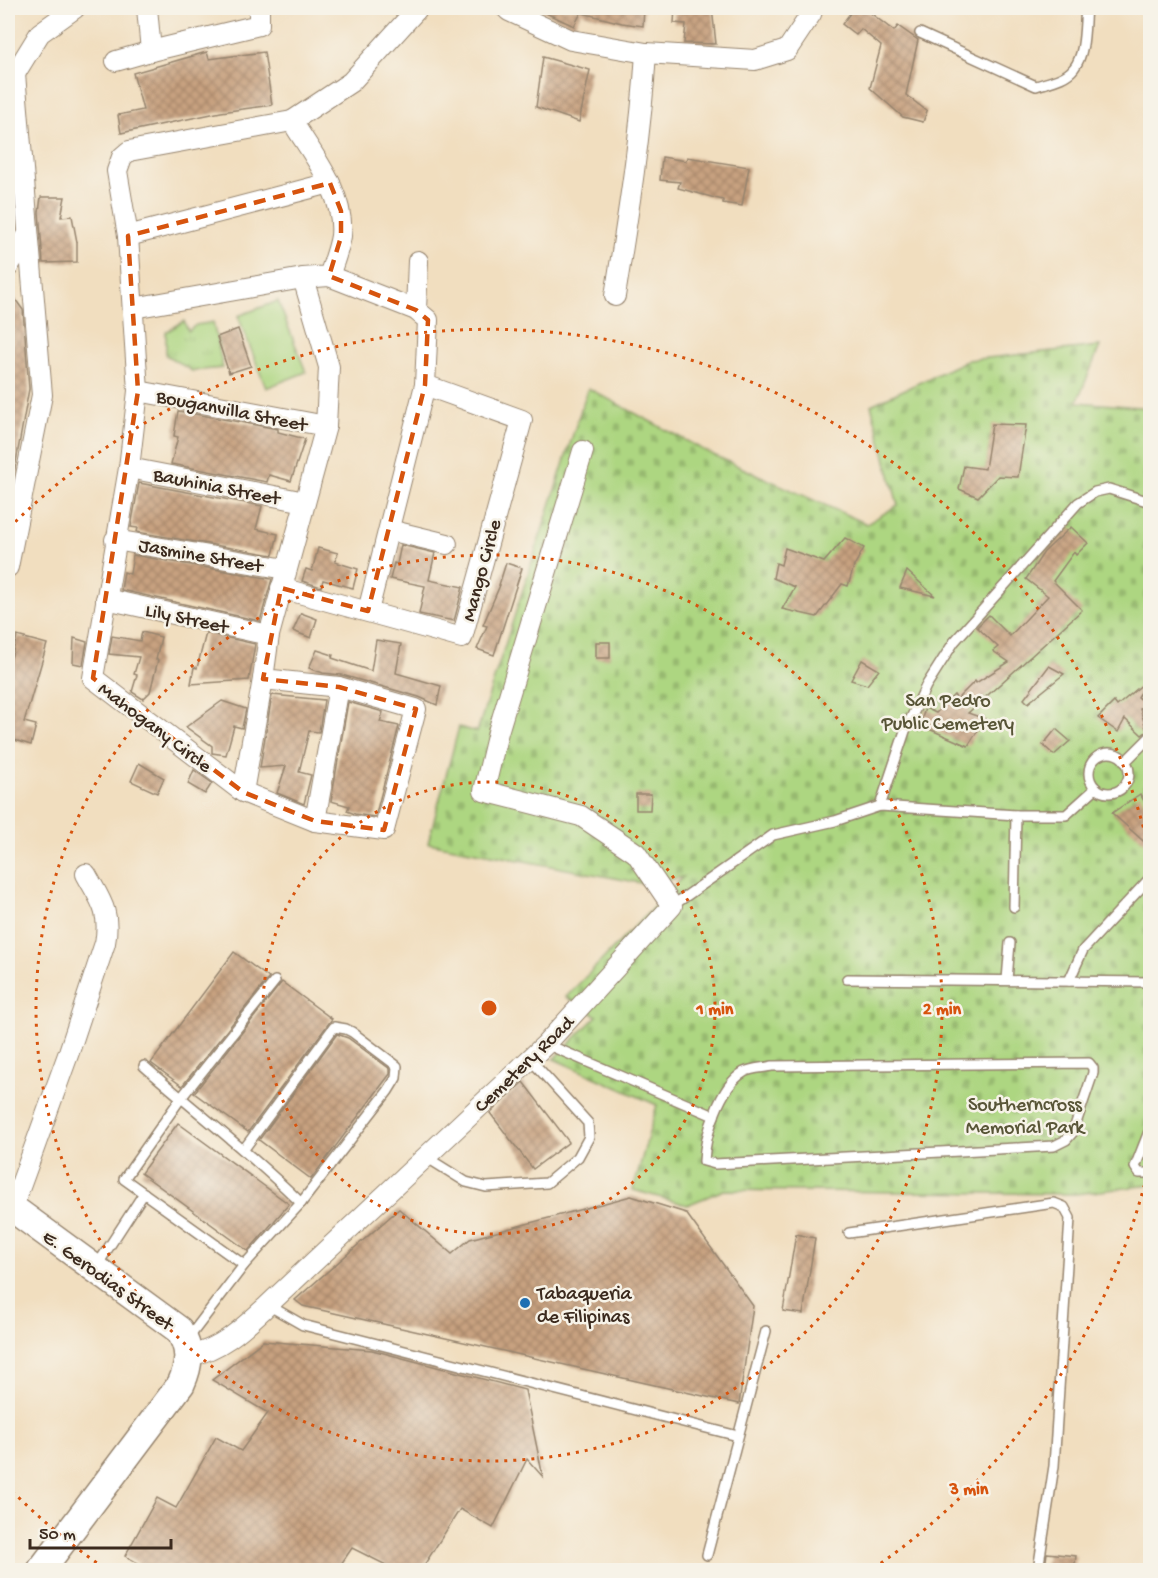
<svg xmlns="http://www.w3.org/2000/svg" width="1158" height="1578" font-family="'Gochi Hand',sans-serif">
<defs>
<pattern id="cemetery-stones" width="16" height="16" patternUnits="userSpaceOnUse" patternTransform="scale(1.5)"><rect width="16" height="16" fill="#add681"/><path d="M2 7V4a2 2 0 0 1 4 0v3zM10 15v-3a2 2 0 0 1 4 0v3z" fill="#96b86f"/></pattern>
<pattern id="park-tufts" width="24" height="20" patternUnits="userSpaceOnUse" patternTransform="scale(1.5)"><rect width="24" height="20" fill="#add681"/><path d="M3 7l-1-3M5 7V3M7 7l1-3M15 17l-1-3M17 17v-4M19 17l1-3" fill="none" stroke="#96b86f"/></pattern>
<pattern id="building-cross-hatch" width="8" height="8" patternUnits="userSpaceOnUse" patternTransform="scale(1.5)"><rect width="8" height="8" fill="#c8a280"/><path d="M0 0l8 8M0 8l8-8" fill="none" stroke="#a48468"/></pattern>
</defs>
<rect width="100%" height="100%" fill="#f7f3e8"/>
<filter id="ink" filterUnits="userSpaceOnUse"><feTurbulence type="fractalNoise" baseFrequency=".0167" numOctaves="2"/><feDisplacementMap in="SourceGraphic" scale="12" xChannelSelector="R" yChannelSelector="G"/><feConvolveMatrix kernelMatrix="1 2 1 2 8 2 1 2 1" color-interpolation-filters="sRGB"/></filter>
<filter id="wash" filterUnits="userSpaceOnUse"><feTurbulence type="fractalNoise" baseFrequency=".008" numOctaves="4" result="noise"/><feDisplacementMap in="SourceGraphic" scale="24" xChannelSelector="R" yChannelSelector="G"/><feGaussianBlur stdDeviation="1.35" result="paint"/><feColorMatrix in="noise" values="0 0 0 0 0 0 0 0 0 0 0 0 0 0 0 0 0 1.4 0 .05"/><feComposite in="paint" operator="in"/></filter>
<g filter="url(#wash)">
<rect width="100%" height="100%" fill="#f1debf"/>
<polygon fill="url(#cemetery-stones)" stroke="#748050" stroke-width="1.5" points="1100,346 1077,402 1150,408 1150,1185 1075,1194 724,1190 687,1205 633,1190 657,1105 554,1059 597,1016 566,997 683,877 646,884 428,843 459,727 477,732 588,388 711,454 867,524 898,505 871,405 968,360"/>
<polygon fill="url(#park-tufts)" stroke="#748050" stroke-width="1.5" points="184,321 188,331 196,325 213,322 223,368 192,371 166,355 166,332"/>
<polygon fill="#add681" stroke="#748050" stroke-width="1.5" points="278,301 306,372 266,388 238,316"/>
<g id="blocks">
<g fill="url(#building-cross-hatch)">
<polygon points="535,8 644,8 643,26 622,23 582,13 582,11 574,26"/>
<polygon points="675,8 712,8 716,44 684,43 686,24 674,23"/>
<polygon points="854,8 864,8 894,31 898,26 918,40 906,95 927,111 923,122 903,117 870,88 881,46 861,29 856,35 842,24"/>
<polygon points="207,52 209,59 264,52 272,105 221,112 121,133 118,115 143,110 133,73"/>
<polygon points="543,57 590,70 579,122 536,107"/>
<polygon points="662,157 686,161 687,157 749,167 742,206 723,203 723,200 678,188 680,182 660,180"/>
<polygon points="41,197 65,197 61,217 72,216 77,242 77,262 43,263 39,212"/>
<polygon points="8,289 23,310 29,389 14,473 8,472"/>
<polygon points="238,329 251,366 229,373 217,337"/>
<polygon points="178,411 278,429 278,432 305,439 291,481 269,475 267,482 171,464 178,437 174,436"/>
<polygon points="992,424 1026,425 1018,477 998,476 978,497 959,489 964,466 985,469"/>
<polygon points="139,483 262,506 256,529 278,534 273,555 137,532 138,528 131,527"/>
<polygon points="1071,527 1088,543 1076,555 1074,552 1053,581 1082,610 968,713 985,719 968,746 920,725 925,708 936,713 954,695 957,699 975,681 976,683 1009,662 993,651 998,647 977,627 989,615 1010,636 1048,596 1026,579 1044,552"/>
<polygon points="845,538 864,548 854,566 848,586 842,584 817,617 782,609 795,587 773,578 776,563 781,565 785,548 824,562"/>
<polygon points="401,545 435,553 429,580 463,587 454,621 419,614 425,586 390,579 394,563 397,564"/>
<polygon points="318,548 338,553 335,562 358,569 353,588 323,580 321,587 302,581 306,569 312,571"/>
<polygon points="133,555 272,579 260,621 121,590 124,572 130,574"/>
<polygon points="506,563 522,568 494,655 477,649 487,626 483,625 500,585 499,585"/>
<polygon points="907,571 935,596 900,588"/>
<polygon points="301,613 317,619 311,638 293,631"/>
<polygon points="142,632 161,637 156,660 158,660 150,692 143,699 132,692 137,675 134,674 139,657 109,654 112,636 140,641"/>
<polygon points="206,633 255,644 249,680 191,684 194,667 197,668"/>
<polygon points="17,636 47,644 24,722 36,725 31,745 8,738 8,669"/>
<polygon points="74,638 87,642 83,665 73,663"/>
<polygon points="376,640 401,644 396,673 441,686 437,705 419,697 342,675 323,673 309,668 317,650 333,655 332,658 371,671"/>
<rect x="596" y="642" width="14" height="16"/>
<polygon points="862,660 879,670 867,685 851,680"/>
<polygon points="1049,666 1064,674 1028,703 1024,699"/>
<polygon points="1144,683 1145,685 1138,697 1146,705 1140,709 1147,731 1142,735 1125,719 1118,732 1098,718 1114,702 1117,706"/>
<polygon points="272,695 324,700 319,732 309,731 299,772 311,775 304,804 277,793 286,766 260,768"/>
<polygon points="222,701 246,709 242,728 234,726 226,755 212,753 212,746 186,727"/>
<polygon points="348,702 383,712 380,722 399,726 375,817 355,814 347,811 349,806 331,801"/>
<polygon points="1056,729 1070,741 1054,755 1043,745"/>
<polygon points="139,763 164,778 157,793 131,781"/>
<polygon points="194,770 212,783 205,794 188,784"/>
<polygon points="636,794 651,794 650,810 636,810"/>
<polygon points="1140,794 1150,811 1150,847 1112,813"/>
<polygon points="234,952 269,978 182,1086 151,1063"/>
<polygon points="282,982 332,1019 248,1132 194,1093"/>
<polygon points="337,1034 348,1038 390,1069 390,1074 311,1179 259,1140"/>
<polygon points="523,1082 569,1142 533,1169 490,1113"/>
<polygon points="178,1123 289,1204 248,1251 141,1173"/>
<polygon points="631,1196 686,1213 753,1306 739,1404 303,1306 295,1300 399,1209 452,1254 470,1239"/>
<polygon points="796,1234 815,1238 803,1314 783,1311"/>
<polygon points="263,1341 372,1350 525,1390 543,1477 527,1459 493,1528 460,1509 421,1570 396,1570 352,1548 337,1570 134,1570 138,1563 125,1556 157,1498 176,1508 216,1437 241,1451 268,1413 212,1380"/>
<polygon points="1047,1553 1076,1556 1074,1570 1045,1568"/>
</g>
</g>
</g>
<g filter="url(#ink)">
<use href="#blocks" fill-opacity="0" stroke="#96846e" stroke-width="1.5"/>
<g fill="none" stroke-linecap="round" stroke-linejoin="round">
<g stroke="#96846e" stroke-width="12">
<g id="lane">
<path d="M 920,33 L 1036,86 C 1048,82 1066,79 1074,68 C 1086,53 1084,25 1086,8"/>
<circle cx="1109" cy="773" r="20"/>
<polyline points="1125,762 1150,737"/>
<polyline points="880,806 905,731 926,686 954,642 1078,503 1095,492 1109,489 1150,502"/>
<polyline points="672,906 773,835 835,821 880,806 1016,815 1066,815 1096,788"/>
<polyline points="1014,907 1016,815"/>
<polyline points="847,979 1150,982"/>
<polyline points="1007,980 1010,943"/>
<polyline points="1069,981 1083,950 1150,878"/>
<polyline points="546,1044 714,1116"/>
<path d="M 1089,1063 L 1093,1068 L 1093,1073 L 1073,1132 L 1066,1140 L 1054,1146 L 715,1164 L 704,1161 C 705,1135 720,1086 744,1072 C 752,1068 764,1068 772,1066 Z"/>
<path d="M 144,1066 C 196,1112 252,1154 301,1203"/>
<polyline points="1150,1129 1135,1167 1139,1173 1150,1173"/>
<polyline points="244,1149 334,1027 346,1029 352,1032 397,1066 396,1078 388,1091 301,1203 244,1265 124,1179 181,1098 275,981"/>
<polyline points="426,1157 466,1182 486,1187 547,1183 578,1157 589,1137 588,1123 530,1059"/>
<polyline points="849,1233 1054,1203 1064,1207 1070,1218 1054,1466 1038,1570"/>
<polyline points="96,1267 144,1193"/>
<polyline points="268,1305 303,1325 738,1436"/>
<polyline points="187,1340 244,1265"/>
<polyline points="707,1555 766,1331"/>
</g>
</g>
<g stroke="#96846e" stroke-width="22">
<g id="street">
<polyline points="147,8 151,51"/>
<polyline points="506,8 509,11 571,40 646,53 755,60 787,50 811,14 813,8"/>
<polyline points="116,61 151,51 259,25 259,8"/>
<polyline points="8,85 40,33 75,8"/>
<polyline points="292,121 129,151 122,157 117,171 128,236 138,391 129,468 93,678 243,792 315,821 384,830 416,709 339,687 263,679 269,635 326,426 329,367 303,278"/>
<polyline points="128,236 330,183"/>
<polyline points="8,267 28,234"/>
<polyline points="329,276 416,310 428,320 425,385 368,611"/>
<path d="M 615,296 C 628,215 641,135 646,53"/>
<path d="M 133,308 L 303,278 L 329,276 C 333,264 339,249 341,236 C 345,193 313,156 292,121 L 351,82 L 418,8"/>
<polyline points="416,310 418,261"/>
<polyline points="138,391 326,426"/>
<polyline points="129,468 305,502"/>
<polyline points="389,530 447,544"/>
<polyline points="115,540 286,569"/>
<polyline points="8,567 42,395 15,74"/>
<polyline points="281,588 462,638 522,420 425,385"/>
<polyline points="106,599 269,635"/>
<polyline points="243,792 263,679"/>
<polyline points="315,821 339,687"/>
<path d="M 12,1209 L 69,1052 L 105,943 C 111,911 100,900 86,874"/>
<path d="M 189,1356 C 222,1349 244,1327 268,1305 L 546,1044 L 672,906 L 636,853 L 581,816 L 484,791 L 498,732 L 583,451"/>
</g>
</g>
<g stroke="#96846e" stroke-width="30">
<path id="secondary" d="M 8,1205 L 179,1330 C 191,1349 190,1364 181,1384 L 41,1570"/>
</g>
<use href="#lane" stroke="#fff" stroke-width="9"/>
<use href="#street" stroke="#fff" stroke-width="20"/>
<use href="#secondary" stroke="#fff" stroke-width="27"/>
</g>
</g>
<path fill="none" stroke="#d7540e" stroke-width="4.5" stroke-dasharray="12 8" stroke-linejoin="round" d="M 330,183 L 341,211 L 341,237 L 329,276 L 416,310 L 428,320 L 425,385 L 368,611 L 281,588 L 263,679 L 339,687 L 416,709 L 384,830 L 315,821 L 243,792 L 93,678 L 138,391 L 128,236 Z"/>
<g fill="none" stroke="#d7540e" stroke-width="3" stroke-dasharray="3 6">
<circle cx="489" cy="1008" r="226"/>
<circle cx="489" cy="1008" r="453"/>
<path d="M1149 1167A679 679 0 0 1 874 1568M104 1568A679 679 0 0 1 9 1488M9 528A679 679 0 0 1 1149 849"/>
</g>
<circle fill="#1f6fb2" stroke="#f7f3e8" stroke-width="2" cx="525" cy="1303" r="6"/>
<g text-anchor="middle" stroke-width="5" stroke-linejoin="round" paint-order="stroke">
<g font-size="20" fill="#3b2a1e" stroke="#f7f3e8">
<text transform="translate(232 409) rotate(11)" y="7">Bouganvilla Street</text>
<text transform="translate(217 485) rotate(11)" y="7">Bauhinia Street</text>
<text transform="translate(201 554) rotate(10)" y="7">Jasmine Street</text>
<text transform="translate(480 570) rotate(-75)" y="7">Mango Circle</text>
<text transform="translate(187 617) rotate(12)" y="7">Lily Street</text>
<text transform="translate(156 726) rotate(37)" y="7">Mahogany Circle</text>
<text transform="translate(523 1063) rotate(-44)" y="7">Cemetery Road</text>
<text transform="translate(109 1279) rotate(36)" y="7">E. Gerodias Street</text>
</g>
<g font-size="20" fill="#585537" stroke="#f7f3e8">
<text x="948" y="706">San Pedro<tspan x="948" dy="23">Public Cemetery</tspan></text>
<text x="1025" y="1110">Southerncross<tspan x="1025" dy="23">Memorial Park</tspan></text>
</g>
<g font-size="20" fill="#3b2a1e" stroke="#f7f3e8" text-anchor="start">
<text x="537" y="1299">Tabaqueria<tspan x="537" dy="23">de Filipinas</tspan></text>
</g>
</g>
<circle cx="489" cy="1008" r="9" fill="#d7540e" stroke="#f7f3e8" stroke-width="3"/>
<g font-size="18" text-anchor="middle" font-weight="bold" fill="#d7540e" stroke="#f7f3e8" stroke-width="5" stroke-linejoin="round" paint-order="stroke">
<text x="715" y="1014">1 min</text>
<text x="942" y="1014">2 min</text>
<text x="969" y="1494">3 min</text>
</g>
<rect width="1158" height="1578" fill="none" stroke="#f7f3e8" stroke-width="30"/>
<path d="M30 1539v9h141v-9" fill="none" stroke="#3b2a1e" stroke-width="3"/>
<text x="39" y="1539" font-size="18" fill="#3b2a1e" stroke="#f7f3e8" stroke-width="4.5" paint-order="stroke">50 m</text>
</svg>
